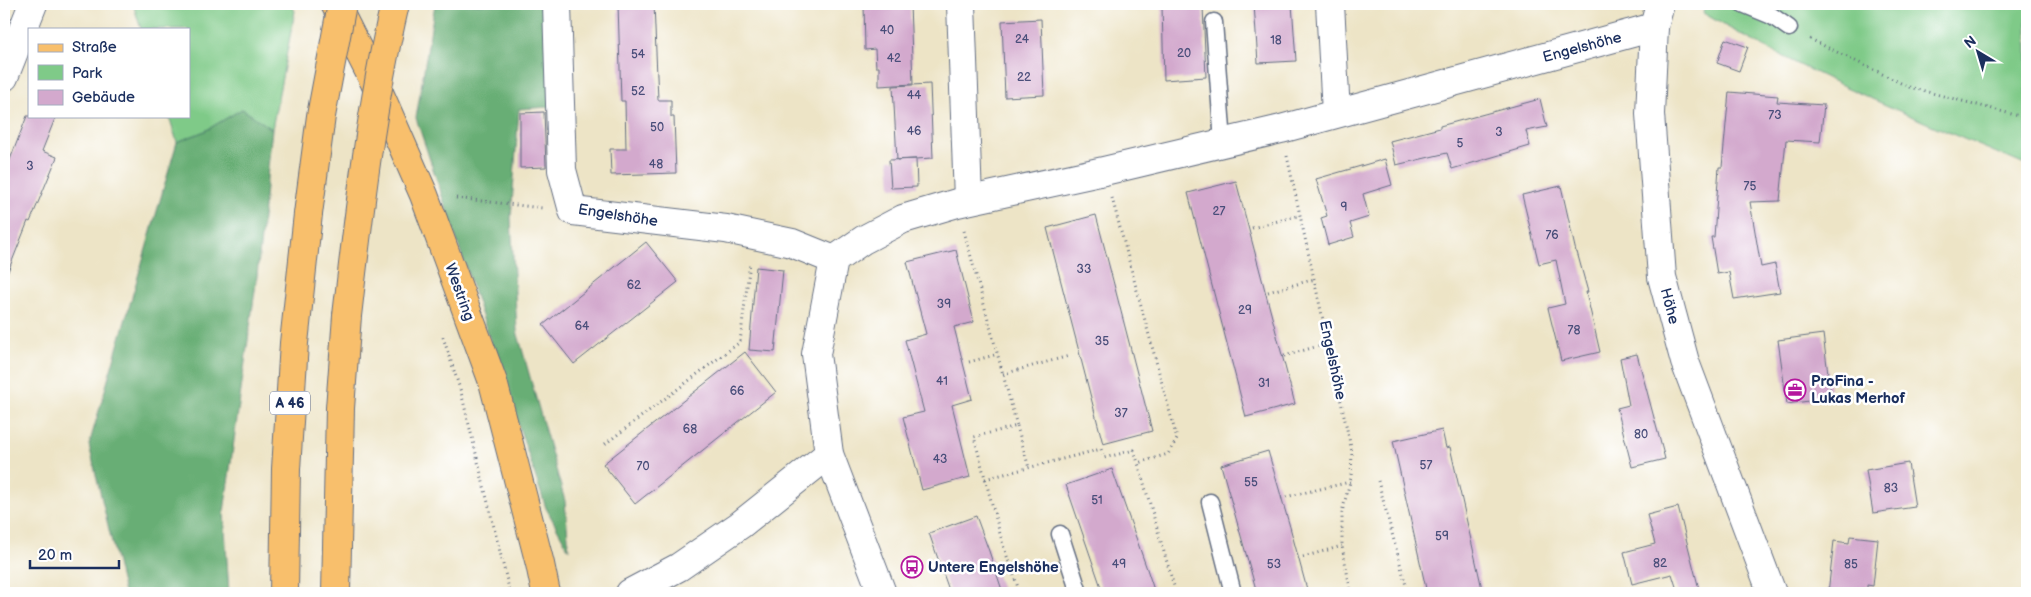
<svg xmlns="http://www.w3.org/2000/svg" width="2031" height="597" font-family="'Balsamiq Sans',sans-serif">
<rect width="100%" height="100%" fill="#fff"/>
<filter id="ink" filterUnits="userSpaceOnUse"><feTurbulence type="fractalNoise" baseFrequency=".02" numOctaves="2"/><feDisplacementMap in="SourceGraphic" scale="10" xChannelSelector="R" yChannelSelector="G"/><feConvolveMatrix kernelMatrix="1 2 1 2 8 2 1 2 1" color-interpolation-filters="sRGB"/></filter>
<filter id="wash" filterUnits="userSpaceOnUse"><feTurbulence type="fractalNoise" baseFrequency=".0096" numOctaves="4" result="noise"/><feDisplacementMap in="SourceGraphic" scale="20" xChannelSelector="R" yChannelSelector="G"/><feGaussianBlur stdDeviation="1.12" result="paint"/><feColorMatrix in="noise" values="0 0 0 0 0 0 0 0 0 0 0 0 0 0 0 0 0 1.4 0 .05"/><feComposite in="paint" operator="in"/></filter>
<g filter="url(#wash)">
<rect width="100%" height="100%" fill="#ede4c6"/>
<g fill="#7fca88" stroke="#4d7c73">
<polygon points="133,4 291,4 295,11 272,129 242,109 205,131 177,142 169,116 189,116 189,29 141,29"/>
<path d="M 1705,4 L 2027,4 L 2027,166 C 1918,119 1806,74 1703,13 Z"/>
</g>
<g fill="#67ae74" stroke="#416e69">
<polygon points="435,4 546,4 550,107 519,109 511,218 517,331 565,501 569,550 546,508 416,118"/>
<polygon points="242,109 272,129 257,276 224,512 229,593 124,593 89,445 177,142 205,131"/>
</g>
<g id="blocks">
<g fill="#d3a9cd">
<polygon points="618,4 654,4 658,100 671,100 671,117 674,117 676,173 611,175 610,149 626,149 625,101 621,101"/>
<polygon points="864,4 910,4 913,84 879,86 879,67 876,67 875,49 865,50"/>
<polygon points="1200,4 1200,6 1203,6 1206,77 1164,80 1162,6"/>
<polygon points="1254,4 1292,4 1296,61 1258,63"/>
<polygon points="1041,19 1044,95 1005,97 1002,21"/>
<polygon points="1725,39 1748,47 1739,71 1717,63"/>
<polygon points="930,84 933,158 897,160 893,86"/>
<polygon points="1729,92 1778,96 1777,102 1824,105 1820,142 1786,140 1780,201 1750,202 1761,267 1775,264 1780,292 1734,299 1729,272 1717,274 1711,237 1714,237 1719,167 1722,167"/>
<polygon points="1540,99 1547,127 1526,131 1530,146 1452,169 1447,153 1396,165 1390,141 1440,128 1440,126"/>
<polygon points="544,112 546,167 520,168 520,113"/>
<polygon points="27,116 56,116 42,151 57,157 30,222 28,221 5,279 4,278 4,175"/>
<polygon points="916,159 917,187 891,188 889,160"/>
<polygon points="1385,159 1392,185 1363,194 1369,217 1350,223 1354,237 1328,245 1321,218 1327,216 1316,179"/>
<polygon points="1236,181 1295,404 1246,417 1188,193"/>
<polygon points="1561,186 1576,252 1577,252 1588,292 1586,292 1600,352 1561,361 1548,308 1565,304 1556,260 1539,264 1522,195"/>
<polygon points="1096,215 1152,431 1103,444 1047,228"/>
<polygon points="646,242 678,282 574,364 543,325"/>
<polygon points="956,250 974,322 954,327 972,399 952,405 970,477 922,490 903,417 924,412 905,340 926,334 907,262"/>
<polygon points="756,267 783,270 775,352 749,350"/>
<polygon points="1823,334 1831,398 1787,404 1778,340"/>
<polygon points="745,352 776,392 635,504 603,464"/>
<polygon points="1637,354 1665,459 1632,467 1617,408 1629,405 1620,358"/>
<polygon points="1442,430 1446,448 1450,447 1483,593 1427,593 1393,441"/>
<polygon points="1268,451 1290,527 1308,593 1257,593 1221,465"/>
<polygon points="1908,463 1915,507 1873,513 1866,470"/>
<polygon points="1112,469 1147,569 1155,593 1103,593 1091,558 1066,485"/>
<polygon points="1678,507 1700,593 1678,593 1672,574 1632,584 1624,552 1655,544 1647,515"/>
<polygon points="976,516 989,551 1003,593 950,593 929,533"/>
<polygon points="1850,536 1878,539 1873,586 1867,585 1867,593 1828,593 1834,541 1849,543"/>
</g>
</g>
</g>
<g filter="url(#ink)">
<use href="#blocks" fill-opacity="0" stroke="#646e82" stroke-width="1"/>
<g fill="none" stroke-linecap="round" stroke-linejoin="round">
<g stroke="#646e82" stroke-width="19">
<g id="lane">
<polyline points="1743,4 1772,16 1789,28"/>
<polyline points="1214,22 1223,143"/>
<polyline points="1210,502 1233,593"/>
<polyline points="1060,534 1079,593"/>
</g>
</g>
<g stroke="#646e82" stroke-width="30">
<g id="street">
<polyline points="557,4 562,170 573,211 726,229 792,243 834,260"/>
<polyline points="961,4 968,200"/>
<polyline points="1330,4 1336,113"/>
<polyline points="1660,4 1654,27 1650,114 1662,277 1685,362 1772,593"/>
<polyline points="4,77 33,4"/>
<polyline points="630,593 679,567 740,525 829,454"/>
<polyline points="882,593 829,454 816,354 834,260 863,240 903,219 957,203 1104,171 1281,129 1654,27"/>
</g>
</g>
<g stroke="#646e82" stroke-width="30">
<polyline id="primary" points="335,4 374,81 424,195 493,382 540,564 546,593"/>
</g>
<g stroke="#646e82" stroke-width="30">
<g id="highway">
<polyline points="284,593 286,469 294,343 308,214"/>
<polyline points="336,593 340,408 347,316"/>
</g>
</g>
<g stroke="#646e82" stroke-width="3" stroke-dasharray="1 4" stroke-linecap="butt">
<polyline points="1810,39 1909,87 2023,117 2027,116"/>
<polyline points="1287,156 1352,452 1351,478 1342,512 1342,546 1351,593"/>
<polyline points="456,198 542,208"/>
<polyline points="1112,198 1177,439 1168,454 1138,463 1176,593"/>
<polyline points="1252,228 1300,215"/>
<polyline points="964,231 1017,426 974,437 1003,545 1020,593"/>
<polyline points="1268,292 1315,279"/>
<polyline points="443,337 461,392 510,593"/>
<polyline points="1284,356 1329,343"/>
<polyline points="969,362 998,354"/>
<polyline points="1003,374 1069,356"/>
<polyline points="1017,426 1029,468"/>
<polyline points="605,444 740,342 750,262"/>
<polyline points="985,479 1101,449 1104,458 1134,450 1138,463"/>
<polyline points="1378,481 1408,593"/>
<polyline points="1281,498 1350,482"/>
<polyline points="1303,557 1342,546"/>
</g>
<use href="#lane" stroke="#fff" stroke-width="16"/>
<use href="#street" stroke="#fff" stroke-width="28"/>
<use href="#primary" stroke="#f8bf6c" stroke-width="28"/>
<use href="#highway" stroke="#f8bf6c" stroke-width="28"/>
<g stroke="#646e82" stroke-width="30" stroke-linecap="butt">
<g id="highway-bridge">
<polyline points="308,214 321,116 342,4"/>
<path d="M 347,316 C 359,212 371,106 395,4"/>
</g>
</g>
<use href="#highway-bridge" stroke="#f8bf6c" stroke-width="28"/>
</g>
</g>
<defs>
<g id="office-ring" transform="scale(1.125)"><circle r="9.5" fill="#fff" stroke="#b5179e" stroke-width="1.5"/><path d="M-6-3h4V-5.5h4V-3h4V5H-6ZM-1-4.5V-3h2v-1.5ZM-6 0V1H6V0Z" fill="#b5179e"/></g>
<g id="bus-ring" transform="scale(1.125)"><circle r="9.5" fill="#fff" stroke="#b5179e" stroke-width="1.5"/><path d="M-5-6H5V4H4V6H2V4H-2V6H-4V4H-5ZM-3.5-4V0h7V-4ZM-3.5 1.2v1.5H-2V1.2ZM2 1.2v1.5H3.5V1.2Z" fill="#b5179e"/></g>
</defs>
<g fill-rule="evenodd">
<use href="#office-ring" x="1795" y="390"/>
<use href="#bus-ring" x="912" y="567"/>
</g>
<g text-anchor="middle" stroke-width="5" stroke-linejoin="round" paint-order="stroke">
<g font-size="12" fill="#494e7a">
<text x="887" y="34">40</text>
<text x="1022" y="43">24</text>
<text x="1276" y="44">18</text>
<text x="1184" y="57">20</text>
<text x="638" y="58">54</text>
<text x="894" y="62">42</text>
<text x="1024" y="81">22</text>
<text x="638" y="95">52</text>
<text x="914" y="99">44</text>
<text x="1775" y="119">73</text>
<text x="657" y="131">50</text>
<text x="914" y="135">46</text>
<text x="1499" y="136">3</text>
<text x="1460" y="147">5</text>
<text x="656" y="168">48</text>
<text x="30" y="170">3</text>
<text x="1750" y="190">75</text>
<text x="1344" y="211">9</text>
<text x="1219" y="215">27</text>
<text x="1552" y="239">76</text>
<text x="1084" y="273">33</text>
<text x="634" y="289">62</text>
<text x="944" y="308">39</text>
<text x="1245" y="314">29</text>
<text x="582" y="330">64</text>
<text x="1574" y="334">78</text>
<text x="1102" y="345">35</text>
<text x="942" y="385">41</text>
<text x="1264" y="387">31</text>
<text x="737" y="395">66</text>
<text x="1121" y="417">37</text>
<text x="690" y="433">68</text>
<text x="1641" y="438">80</text>
<text x="940" y="463">43</text>
<text x="1426" y="469">57</text>
<text x="643" y="470">70</text>
<text x="1251" y="486">55</text>
<text x="1891" y="492">83</text>
<text x="1097" y="504">51</text>
<text x="1442" y="540">59</text>
<text x="1660" y="567">82</text>
<text x="1119" y="568">49</text>
<text x="1274" y="568">53</text>
<text x="1851" y="568">85</text>
</g>
<rect fill="#fff" stroke="#5f6d8e" stroke-width="1" x="270" y="391.5" width="40" height="23" rx="4"/>
<g font-size="14" font-weight="bold" fill="#1b2f5e">
<text x="290" y="408">A 46</text>
</g>
<g font-size="15" fill="#1b2f5e" stroke="#fff">
<text transform="translate(1582 47) rotate(-15)" y="5">Engelshöhe</text>
<text transform="translate(618 215) rotate(9)" y="5">Engelshöhe</text>
<text transform="translate(460 292) rotate(70)" y="5">Westring</text>
<text transform="translate(1670 306) rotate(75)" y="5">Höhe</text>
<text transform="translate(1333 360) rotate(78)" y="5">Engelshöhe</text>
</g>
<g font-size="15" font-weight="bold" fill="#1b2f5e" stroke="#fff" text-anchor="start">
<text x="1811" y="386">ProFina -<tspan x="1811" dy="17">Lukas Merhof</tspan></text>
<text x="928" y="572">Untere Engelshöhe</text>
</g>
</g>
<rect width="2031" height="597" fill="none" stroke="#fff" stroke-width="20"/>
<rect x="28" y="28" width="162" height="90" fill="#ffffff" stroke="#a4acbf"/>
<rect x="38" y="44" width="25" height="8" fill="#f8bf6c" stroke="#a4acbf"/>
<text x="72" y="52" font-size="15" fill="#1b2f5e">Straße</text>
<rect x="38" y="65" width="25" height="15" fill="#7fca88" stroke="#a4acbf"/>
<text x="72" y="78" font-size="15" fill="#1b2f5e">Park</text>
<rect x="38" y="90" width="25" height="15" fill="#d3a9cd" stroke="#a4acbf"/>
<text x="72" y="102" font-size="15" fill="#1b2f5e">Gebäude</text>
<g transform="translate(1978 52) rotate(322)" stroke="#ffffff" stroke-width="4" paint-order="stroke">
<path d="M0-4L9 19L0 12L-9 19Z" fill="#1b2f5e"/>
<text y="-8" font-size="14" font-weight="bold" text-anchor="middle" fill="#1b2f5e">N</text>
</g>
<path d="M30 560v8h89v-8" fill="none" stroke="#1b2f5e" stroke-width="2.5"/>
<text x="38" y="560" font-size="15" fill="#1b2f5e" stroke="#ffffff" stroke-width="4" paint-order="stroke">20 m</text>
</svg>
